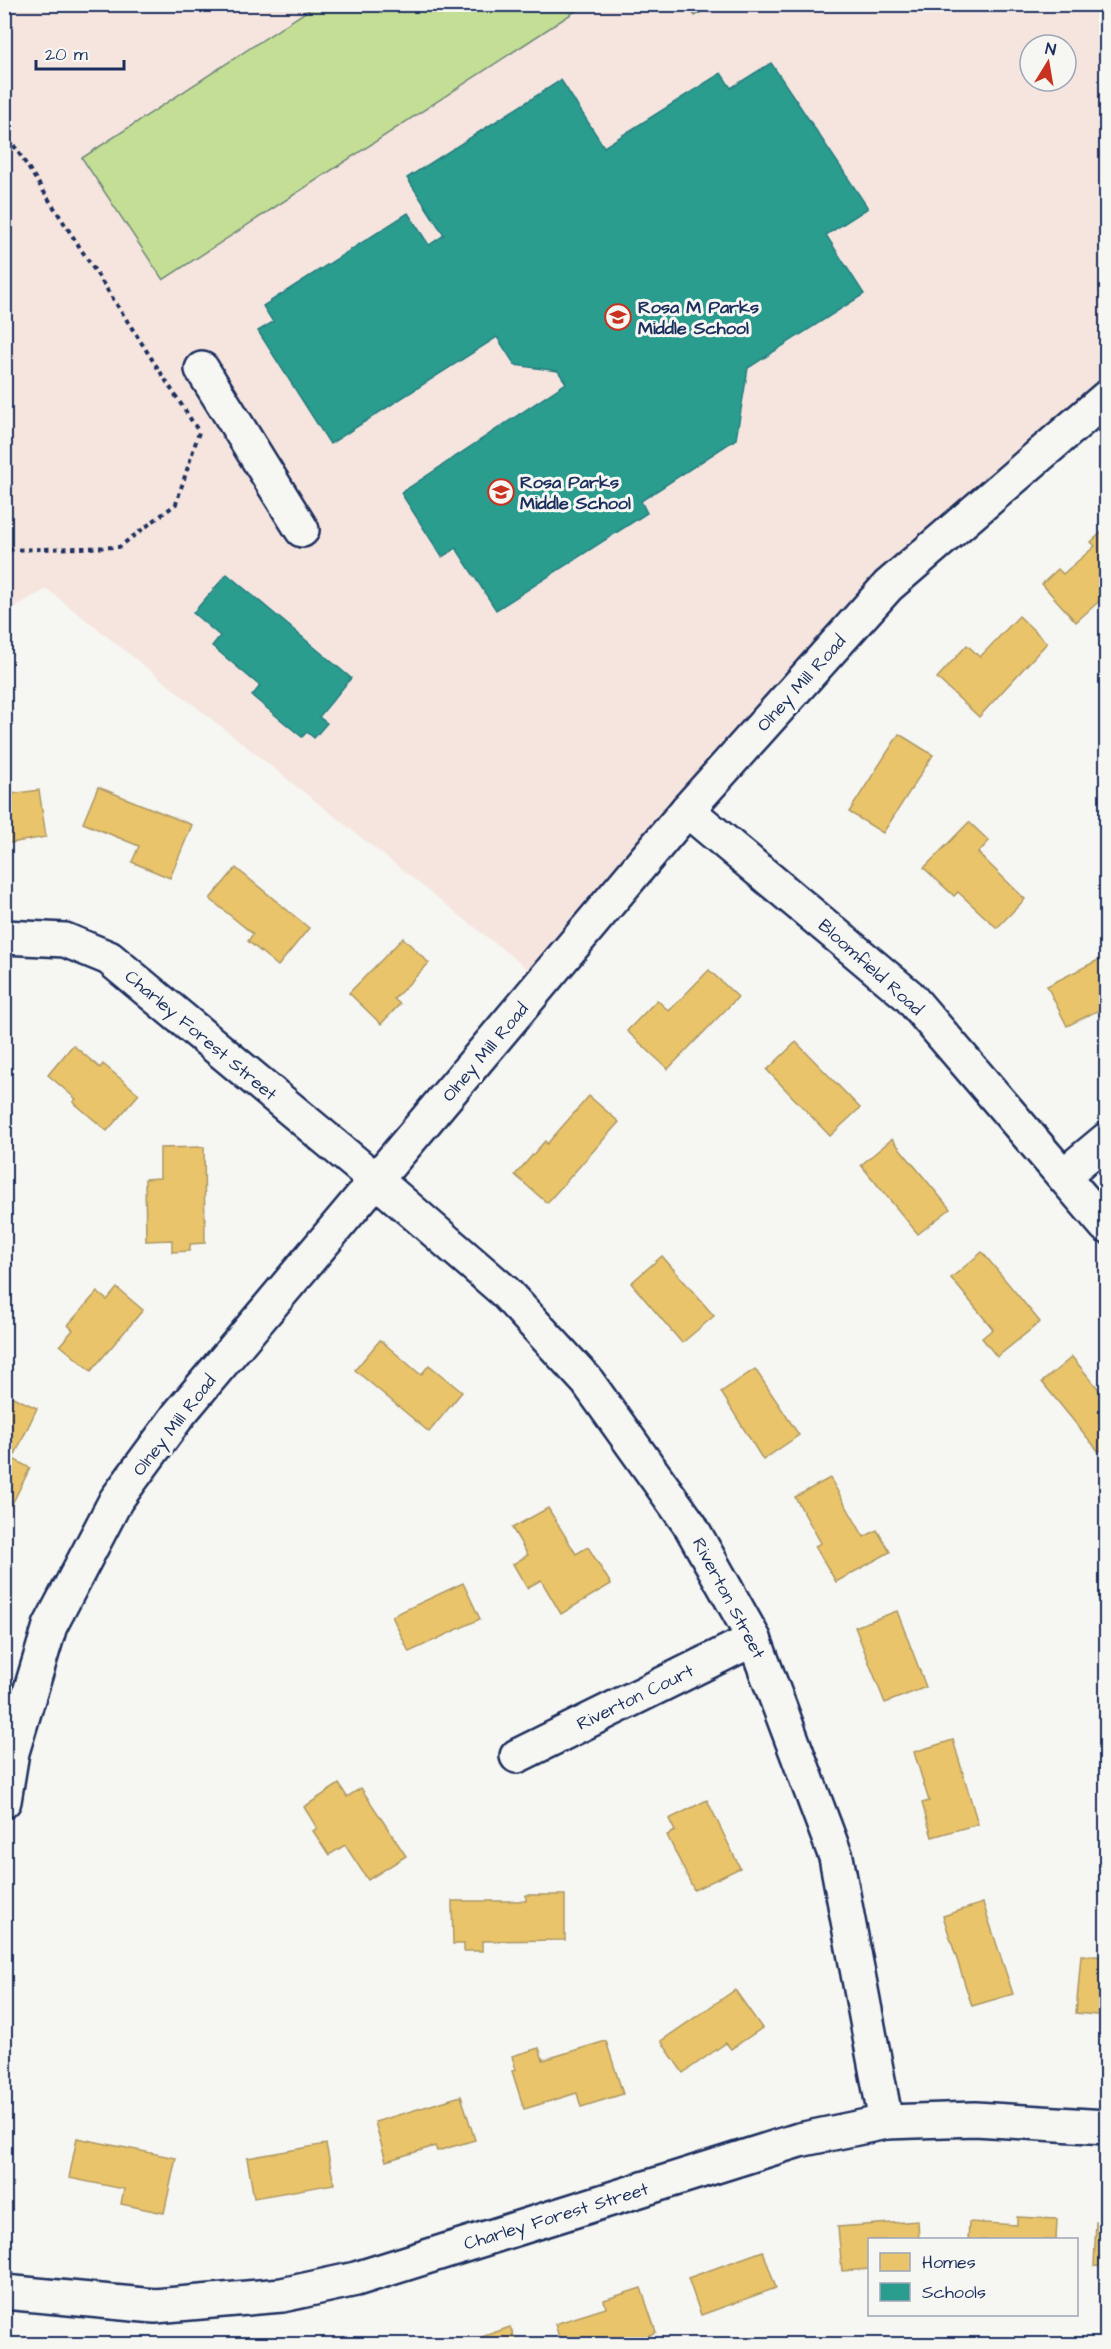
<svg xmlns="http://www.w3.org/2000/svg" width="1111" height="2349" font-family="'Architects Daughter',sans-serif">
<rect width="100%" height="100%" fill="#f6f6f2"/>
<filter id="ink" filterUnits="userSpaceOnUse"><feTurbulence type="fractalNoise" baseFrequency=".0167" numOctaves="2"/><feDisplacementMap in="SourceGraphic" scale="12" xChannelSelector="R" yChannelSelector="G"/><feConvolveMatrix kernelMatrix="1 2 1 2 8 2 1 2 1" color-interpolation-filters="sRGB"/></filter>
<g filter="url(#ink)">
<path fill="#f6e5de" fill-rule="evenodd" d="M 5,5 L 1106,5 L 1106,398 L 887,586 L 544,982 L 47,589 L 5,612 ZM 1030,45 L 1066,45 L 1066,81 L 1030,81 Z"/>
<g fill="#c4df95" stroke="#70877a" stroke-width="1.5">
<polygon points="316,5 585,5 163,280 82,158"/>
<polygon points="688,5 713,5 695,16"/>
</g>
<g fill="#e9c46a" stroke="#ab9766" stroke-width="1.5">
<polygon points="1106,528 1106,595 1076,622 1042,584 1058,569 1063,574 1095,546 1091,542"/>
<polygon points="1019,616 1047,643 979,717 937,678 967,645 980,657"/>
<polygon points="899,734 933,755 883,833 849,812"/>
<polygon points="98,787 192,825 170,878 132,862 139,846 83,823"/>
<polygon points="39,790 46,837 4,844 4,795"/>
<polygon points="969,822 989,841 978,853 1025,899 997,928 958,892 954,896 924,868"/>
<polygon points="236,868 309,928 278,966 248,941 253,934 210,899"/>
<polygon points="403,938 429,963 394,999 400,1004 381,1024 349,993"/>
<polygon points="1106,956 1106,1000 1100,1003 1103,1008 1067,1026 1047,986"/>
<polygon points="709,970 738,997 668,1069 627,1031 657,1000 669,1011"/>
<polygon points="796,1042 860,1108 830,1136 767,1070"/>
<polygon points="73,1045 100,1068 103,1064 139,1094 107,1131 73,1102 76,1099 48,1075"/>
<polygon points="589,1096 619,1122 547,1203 515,1175 545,1141 547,1144"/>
<polygon points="892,1139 950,1209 918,1234 861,1165"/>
<polygon points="204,1147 205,1243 190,1244 190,1251 172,1252 172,1240 146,1241 145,1179 160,1178 160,1148"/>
<polygon points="982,1252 1040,1322 997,1357 982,1338 993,1329 951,1278"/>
<polygon points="662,1256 714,1316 682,1343 631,1283"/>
<polygon points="117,1288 143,1310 91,1371 60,1345 73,1330 68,1325 97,1292 107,1300"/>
<polygon points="380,1340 421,1375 429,1365 462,1392 429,1432 355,1370"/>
<polygon points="1072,1357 1106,1398 1106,1446 1099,1452 1042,1382"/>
<polygon points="755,1369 799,1435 763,1460 721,1392"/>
<polygon points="4,1393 37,1408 13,1459 30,1468 11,1506 4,1502"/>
<polygon points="830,1478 864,1537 877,1530 890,1552 836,1582 815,1546 821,1543 795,1497"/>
<polygon points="548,1508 576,1554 588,1547 611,1584 561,1614 541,1580 527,1588 513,1564 528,1555 512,1528"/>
<polygon points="463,1583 480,1619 409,1652 392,1616"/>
<polygon points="897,1611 926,1687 885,1703 855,1627"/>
<polygon points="953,1740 978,1824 932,1837 922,1803 929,1801 914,1752"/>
<polygon points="339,1784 347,1797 361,1788 406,1856 368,1880 345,1845 329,1855 313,1831 317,1828 304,1807"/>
<polygon points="707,1800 740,1868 694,1890 667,1835 675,1831 669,1819"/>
<polygon points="526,1895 565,1895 565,1940 482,1941 482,1951 464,1951 464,1944 453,1944 452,1901 526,1901"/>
<polygon points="983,1903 1013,1994 972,2006 943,1916"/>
<polygon points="1081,1955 1106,1957 1106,2016 1076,2013"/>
<polygon points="735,1990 762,2028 731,2049 726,2043 683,2073 661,2041"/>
<polygon points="606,2041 623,2094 581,2107 577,2093 524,2109 512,2071 516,2070 512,2056 539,2048 543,2060"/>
<polygon points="461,2096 475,2140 437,2151 435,2146 386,2161 375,2122"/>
<polygon points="77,2138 176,2158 164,2213 121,2204 124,2189 69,2178"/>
<polygon points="326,2144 334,2184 254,2198 247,2158"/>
<polygon points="1017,2217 1057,2219 1056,2240 968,2240 969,2222 1017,2225"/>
<polygon points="918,2221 919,2240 870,2240 870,2269 842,2271 838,2227"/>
<polygon points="1096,2222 1106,2223 1106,2267 1094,2266"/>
<polygon points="763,2251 776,2288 701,2315 688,2278"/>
<polygon points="641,2288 656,2332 649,2335 652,2344 561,2344 555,2324 606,2308 604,2300"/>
<polygon points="510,2327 517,2344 462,2344"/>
</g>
<g fill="#2a9d8f" stroke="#267c80" stroke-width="1.5">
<polygon points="771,63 868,208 826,235 864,294 748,368 736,439 641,501 647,513 496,610 456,548 442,557 401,493 566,383 558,371 515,365 497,337 330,444 258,331 273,322 263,306 408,213 429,245 444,235 407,178 561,80 604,147 721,73 731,88"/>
<polygon points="227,574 351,678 319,717 327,723 314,738 307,732 302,737 252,696 260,686 212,646 220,636 193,613"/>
</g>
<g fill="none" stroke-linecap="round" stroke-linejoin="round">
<g stroke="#1b2f5e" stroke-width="38">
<g id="minor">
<polyline points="202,369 302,530"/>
<polyline points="687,810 909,996 1106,1226"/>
<polyline points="4,937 65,940 109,958 377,1181 504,1291 587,1381 690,1525 754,1639 836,1857 886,2122"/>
<polyline points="1064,1175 1106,1140"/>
<polyline points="517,1756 754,1639"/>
<polyline points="4,1801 12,1752 50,1626 116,1500 180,1413 687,810 888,586 1106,398"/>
<polyline points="4,2292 155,2306 282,2295 356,2279 799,2140 886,2122 975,2119 1106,2127"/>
</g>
</g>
<polyline stroke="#1b2f5e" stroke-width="4" stroke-dasharray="4.5 4.5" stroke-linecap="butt" points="4,130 199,432 176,504 119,547 4,550"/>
<use href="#minor" stroke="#f6f6f2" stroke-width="33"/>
</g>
</g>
<defs>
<g id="school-ring" transform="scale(1.35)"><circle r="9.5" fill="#f6f6f2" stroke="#c8321e" stroke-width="1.5"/><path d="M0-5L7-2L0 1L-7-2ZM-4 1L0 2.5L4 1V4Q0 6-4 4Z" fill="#c8321e"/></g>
</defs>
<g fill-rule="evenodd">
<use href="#school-ring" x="618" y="317"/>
<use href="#school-ring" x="501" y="492"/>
</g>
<g text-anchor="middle" stroke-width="6" stroke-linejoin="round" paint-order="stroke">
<g font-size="18" font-weight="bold" fill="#1b2f5e" stroke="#f6f6f2" text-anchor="start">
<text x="638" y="313">Rosa M Parks<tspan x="638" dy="21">Middle School</tspan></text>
<text x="520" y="488">Rosa Parks<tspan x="520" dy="21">Middle School</tspan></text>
</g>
<g font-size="18" fill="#1b2f5e" stroke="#f6f6f2">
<text transform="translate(801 683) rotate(-48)" y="6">Olney Mill Road</text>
<text transform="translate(871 967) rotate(42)" y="6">Bloomfield Road</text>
<text transform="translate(201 1035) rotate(40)" y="6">Charley Forest Street</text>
<text transform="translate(485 1052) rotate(-50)" y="6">Olney Mill Road</text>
<text transform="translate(174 1425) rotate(-52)" y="6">Olney Mill Road</text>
<text transform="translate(729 1598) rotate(62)" y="6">Riverton Street</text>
<text transform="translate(635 1697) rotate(-26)" y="6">Riverton Court</text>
<text transform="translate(556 2216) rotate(-17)" y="6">Charley Forest Street</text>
</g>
</g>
<rect width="1111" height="2349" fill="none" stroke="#f6f6f2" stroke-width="24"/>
<rect x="12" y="12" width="1087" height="2325" fill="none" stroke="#1b2f5e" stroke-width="2" filter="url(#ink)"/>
<rect x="868" y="2238" width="210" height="78" fill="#f6f6f2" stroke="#9ea6b7" stroke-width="1.5"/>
<rect x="880" y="2253" width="30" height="18" fill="#e9c46a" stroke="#9ea6b7" stroke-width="1.5"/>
<text x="922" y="2268" font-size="18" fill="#1b2f5e">Homes</text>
<rect x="880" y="2283" width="30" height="18" fill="#2a9d8f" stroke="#9ea6b7" stroke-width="1.5"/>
<text x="922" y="2298" font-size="18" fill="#1b2f5e">Schools</text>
<g transform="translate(1048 63) rotate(11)"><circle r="28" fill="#f6f6f2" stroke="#9ea6b7" stroke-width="1.5"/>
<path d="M0-4.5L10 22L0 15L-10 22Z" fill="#c8321e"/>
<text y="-9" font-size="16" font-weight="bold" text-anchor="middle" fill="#1b2f5e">N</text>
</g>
<path d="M36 60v9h88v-9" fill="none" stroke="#1b2f5e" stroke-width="3"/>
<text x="45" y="60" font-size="18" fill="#1b2f5e" stroke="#f6f6f2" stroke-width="4.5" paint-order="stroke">20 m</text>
</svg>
